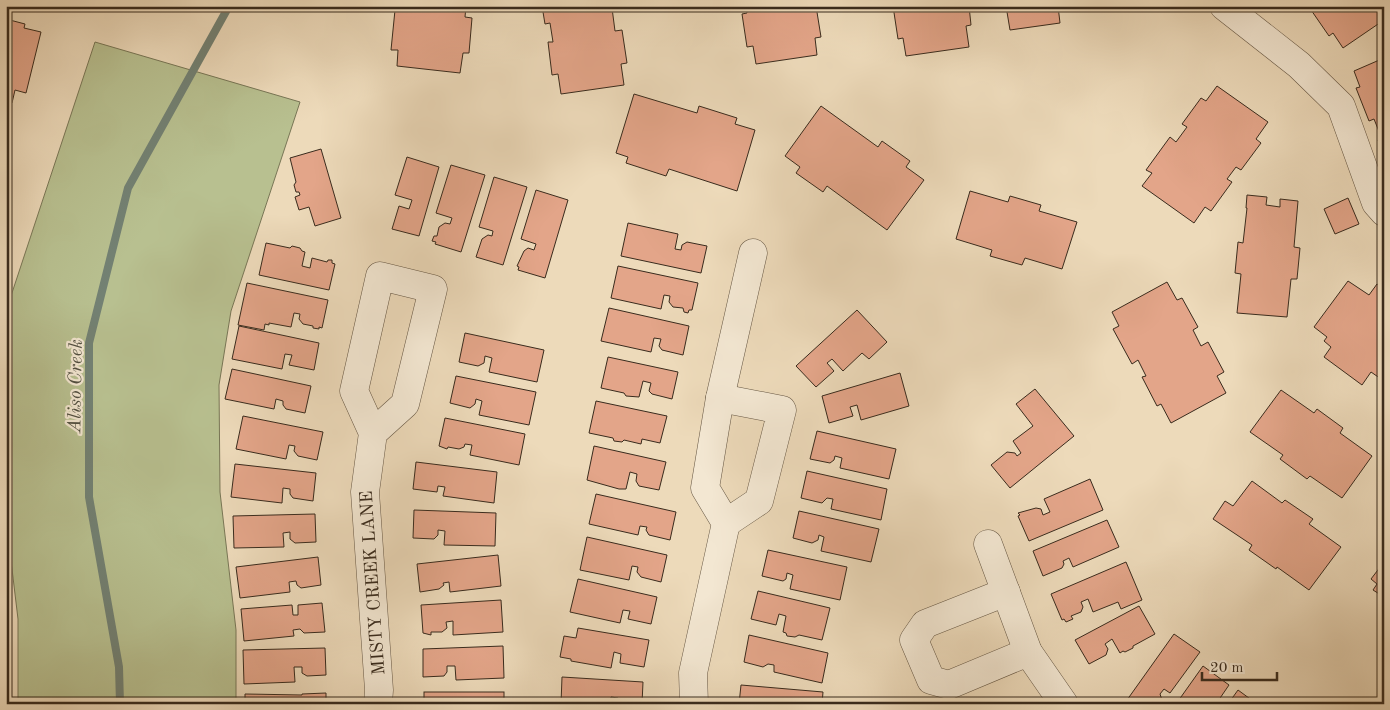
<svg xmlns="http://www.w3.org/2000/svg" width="1390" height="710" font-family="'Old Standard TT',serif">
<rect width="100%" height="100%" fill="#eddaba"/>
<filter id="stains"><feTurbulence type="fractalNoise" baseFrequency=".004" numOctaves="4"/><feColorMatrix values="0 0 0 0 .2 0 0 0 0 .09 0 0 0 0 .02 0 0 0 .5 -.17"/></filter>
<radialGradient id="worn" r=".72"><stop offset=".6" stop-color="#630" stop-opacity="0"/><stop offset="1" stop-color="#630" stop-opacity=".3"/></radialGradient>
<polygon fill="#b8c090" stroke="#787656" points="95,42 300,102 231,311 219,385 220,492 236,630 236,704 18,704 18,619 6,519 6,311"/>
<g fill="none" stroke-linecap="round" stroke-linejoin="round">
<polyline stroke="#738173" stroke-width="8" points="120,704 119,667 89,497 89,343 128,188 229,6"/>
</g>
<g fill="#e3a589" stroke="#392b1d">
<polygon points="402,6 466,6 465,17 472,18 469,53 463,53 460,73 397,66 398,50 391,50 395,10 402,11"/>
<polygon points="542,6 616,6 617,8 612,8 615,31 622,30 627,63 621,64 624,85 561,94 558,74 552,75 548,42 553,42 550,23 545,24"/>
<polygon points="746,6 816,6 821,37 815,38 817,55 756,64 753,46 747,47 742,14 747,13"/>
<polygon points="893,6 969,6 971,25 966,26 969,47 906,56 903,38 898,39"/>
<polygon points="1006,6 1058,6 1060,23 1010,30"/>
<polygon points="1311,6 1384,6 1384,20 1343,48 1333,33 1329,36 1309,7"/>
<polygon points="6,19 25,24 24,28 41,32 26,93 15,90 12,103 6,101"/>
<polygon points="1384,58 1384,154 1378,140 1382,139 1374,119 1369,121 1356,88 1360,87 1354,71"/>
<polygon points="1217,86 1268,122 1256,139 1261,143 1241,170 1236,167 1227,179 1232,182 1211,211 1205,207 1194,223 1142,186 1152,173 1146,170 1170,137 1176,142 1187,127 1182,124 1201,98 1206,101"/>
<polygon points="634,94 697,113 699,106 737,118 735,124 755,130 737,191 669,169 666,176 626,163 628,157 616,153"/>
<polygon points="821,106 878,147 882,141 910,161 906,167 924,180 887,230 827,186 823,192 796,173 800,167 785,156"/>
<polygon points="321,149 341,218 315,226 309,207 299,210 295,197 300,195 299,192 296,192 294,185 296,182 290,158"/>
<polygon points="407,157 439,167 419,236 392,229 399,206 409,209 412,200 395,195"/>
<polygon points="451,165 485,175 461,252 435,244 436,242 432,241 434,236 437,236 439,227 445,223 450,224 452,218 436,213"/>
<polygon points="494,177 527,187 503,265 476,257 482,239 488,235 492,236 493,231 479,227"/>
<polygon points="536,190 568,200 545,278 518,270 519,267 517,266 524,251 528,248 534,250 536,244 521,239"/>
<polygon points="970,191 1008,202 1010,196 1041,205 1039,211 1077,222 1062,269 1025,258 1022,265 990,256 992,250 956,239"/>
<polygon points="1247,195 1267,197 1266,205 1280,207 1280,199 1298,201 1294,247 1300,248 1297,279 1291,279 1287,317 1237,313 1241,274 1235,273 1238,242 1243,243 1247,208 1246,208"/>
<polygon points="1348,198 1359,224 1335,234 1324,209"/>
<polygon points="628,223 678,234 675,249 681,250 682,245 687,242 707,246 701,273 621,256"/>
<polygon points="266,243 290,248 292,246 300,248 302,251 305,252 302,266 310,268 312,258 327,262 328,260 332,260 332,263 335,264 329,290 259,275"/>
<polygon points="618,266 698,283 692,310 689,310 688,313 684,312 683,308 673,307 669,302 670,296 664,295 661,309 611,298"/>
<polygon points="1348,281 1369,295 1377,284 1384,289 1384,381 1371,372 1362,385 1324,357 1331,347 1324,341 1327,337 1314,327"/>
<polygon points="1167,282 1177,300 1182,298 1198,327 1193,330 1201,346 1208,342 1224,372 1217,376 1226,393 1171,423 1161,404 1157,406 1142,377 1146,376 1138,360 1132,364 1113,329 1119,326 1112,312"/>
<polygon points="247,283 328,300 322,328 319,327 319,329 313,328 313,326 303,324 299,319 300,314 294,313 291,327 269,323 269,325 265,324 264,330 238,325"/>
<polygon points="609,308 689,326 683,355 662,350 659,346 661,339 654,338 651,352 601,341"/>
<polygon points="857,310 887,342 869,359 862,353 843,371 832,359 827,363 834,371 816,387 796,366"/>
<polygon points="239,326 319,343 314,370 289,365 292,355 285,354 282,369 232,359"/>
<polygon points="465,333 544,350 537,382 489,372 492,358 485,356 484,363 478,366 459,362"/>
<polygon points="608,357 678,372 672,399 652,394 649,391 651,383 643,381 639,397 626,396 624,393 601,388"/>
<polygon points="232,369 311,386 305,413 286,409 283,405 283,401 276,399 274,409 225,399"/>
<polygon points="900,373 909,406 861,420 857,405 850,407 853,416 829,423 822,396"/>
<polygon points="456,376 536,392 529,425 479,415 482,401 476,399 475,404 470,408 450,403"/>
<polygon points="1035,389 1074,436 1010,488 991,465 1007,452 1015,453 1017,456 1021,453 1013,441 1033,426 1016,404"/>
<polygon points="1281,390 1314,413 1317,409 1343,428 1340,433 1372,456 1342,498 1310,476 1307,479 1280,459 1283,455 1250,432"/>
<polygon points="596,401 667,416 660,443 642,439 641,444 624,440 622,442 614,441 613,438 589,433"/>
<polygon points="243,416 323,432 317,460 298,456 294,451 295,446 289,445 286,459 236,449"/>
<polygon points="445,418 525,434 519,465 470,455 472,445 465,444 464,447 459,449 448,447 447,449 439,446"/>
<polygon points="817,431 896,449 889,479 840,468 842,458 835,456 834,460 830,463 810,459"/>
<polygon points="594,446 666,462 659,490 639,486 636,481 637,474 630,472 626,489 619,489 587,480"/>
<polygon points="416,462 497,472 494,503 443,496 445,487 438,486 437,492 413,489"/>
<polygon points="235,464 316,473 313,501 293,498 290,494 290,489 283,488 282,503 231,497"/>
<polygon points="807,471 887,489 881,520 831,509 833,499 827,498 822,503 801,498"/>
<polygon points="1090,479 1103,510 1029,541 1018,516 1020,515 1018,513 1036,508 1041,509 1043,515 1050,512 1044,499"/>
<polygon points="1252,481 1282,503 1285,500 1313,519 1309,524 1341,547 1309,590 1277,567 1276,569 1249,550 1252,545 1213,519 1225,501 1233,506"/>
<polygon points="596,494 676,512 670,540 649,535 646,530 647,527 640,526 638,535 589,524"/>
<polygon points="414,510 496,513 495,546 444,545 445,531 438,530 438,535 434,539 413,538"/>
<polygon points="799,511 879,529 871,562 821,551 824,537 819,535 818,540 812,543 793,538"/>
<polygon points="315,514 316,542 295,543 290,539 290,532 283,533 284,547 234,548 233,516"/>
<polygon points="1107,520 1119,547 1073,567 1069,558 1063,561 1064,564 1062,568 1043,576 1033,551"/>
<polygon points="587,537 667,555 661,582 641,577 637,572 638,567 632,566 629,580 580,570"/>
<polygon points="768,550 847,567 840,600 790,589 793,575 787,573 786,579 783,581 762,576"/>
<polygon points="498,555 501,586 450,592 449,582 443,583 444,585 439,589 420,592 417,564"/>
<polygon points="318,557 321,585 301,588 297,585 296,581 289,582 290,592 240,598 236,567"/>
<polygon points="1126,562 1142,600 1121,609 1118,602 1093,612 1088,599 1081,602 1083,607 1081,612 1071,616 1073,619 1066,622 1064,619 1062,620 1051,594"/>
<polygon points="1384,562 1384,597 1373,590 1377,584 1371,579"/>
<polygon points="578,579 657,597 651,624 628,619 630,611 623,610 620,623 570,612"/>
<polygon points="758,591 830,608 822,640 799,635 795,637 787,636 786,633 783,632 786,616 779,614 776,625 751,619"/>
<polygon points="501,600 503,632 453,635 453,621 446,622 447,628 442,632 431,632 431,635 423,633 421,605"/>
<polygon points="322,603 325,632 304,633 300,629 293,630 294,636 244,641 241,609 292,605 293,615 298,615 298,605"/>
<polygon points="1139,606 1155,634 1133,646 1133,648 1125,652 1123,651 1120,653 1112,639 1105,644 1108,649 1106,655 1089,664 1075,640"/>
<polygon points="578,628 649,640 644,667 620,663 621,654 614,652 611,668 571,661 571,659 560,657 564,636 576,638"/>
<polygon points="1174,634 1200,652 1170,693 1164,689 1160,694 1162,700 1159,704 1133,704 1127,700"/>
<polygon points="749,635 828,653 822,683 774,672 774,665 768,664 763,667 744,662"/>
<polygon points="503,646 504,678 456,680 455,666 447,666 447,672 444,676 423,677 423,649"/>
<polygon points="325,648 326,675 307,676 302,673 302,667 294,667 295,682 244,684 243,650"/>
<polygon points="1203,666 1229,685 1216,704 1176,704"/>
<polygon points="562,677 643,682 642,704 617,704 618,698 611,697 611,704 561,704"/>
<polygon points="741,685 823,692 822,704 739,704"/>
<polygon points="1238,690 1257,704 1228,704"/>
<rect x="424" y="692" width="80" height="12"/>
<polygon points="326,693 326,704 245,704 245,694 302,695 302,694"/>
</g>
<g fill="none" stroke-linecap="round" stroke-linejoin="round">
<g stroke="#665744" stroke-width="29">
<g id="street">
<polyline points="1224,6 1299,65 1341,106 1376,203 1384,212"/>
<polyline points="720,398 782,410 759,501 726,523"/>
<polyline points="373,433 405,404 433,289 380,276 354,391 373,433 365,492 379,690 378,704"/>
<polyline points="988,544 1028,652 1064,704"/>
<polyline points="1006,592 925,624 914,640 931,680 949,685 1028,652"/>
<polyline points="694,704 693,673 726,523 705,488 720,398 753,253"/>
</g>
</g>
<use href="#street" stroke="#f3e7d2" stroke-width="28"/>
</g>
<g text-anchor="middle" stroke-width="4.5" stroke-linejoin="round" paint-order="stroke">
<g font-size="18" fill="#392b1d" stroke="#f3e7d2">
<text transform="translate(372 583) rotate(-94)" y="6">MISTY CREEK LANE</text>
</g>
<g font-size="19" font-style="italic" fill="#514f41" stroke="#f3e7d2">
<text transform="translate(74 386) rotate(-89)" y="7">Aliso Creek</text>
</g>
</g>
<rect width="1390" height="710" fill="none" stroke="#eddaba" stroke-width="25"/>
<rect x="8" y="8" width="1375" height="695" fill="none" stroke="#392b1d" stroke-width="2.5"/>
<rect x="12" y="12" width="1365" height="685" fill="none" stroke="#392b1d"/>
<path d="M1202 672v8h75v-8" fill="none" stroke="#392b1d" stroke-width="2.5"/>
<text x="1210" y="672" font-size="15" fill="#392b1d" stroke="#f3e7d2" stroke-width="4" paint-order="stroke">20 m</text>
<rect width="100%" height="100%" filter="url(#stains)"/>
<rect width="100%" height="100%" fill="url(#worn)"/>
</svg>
